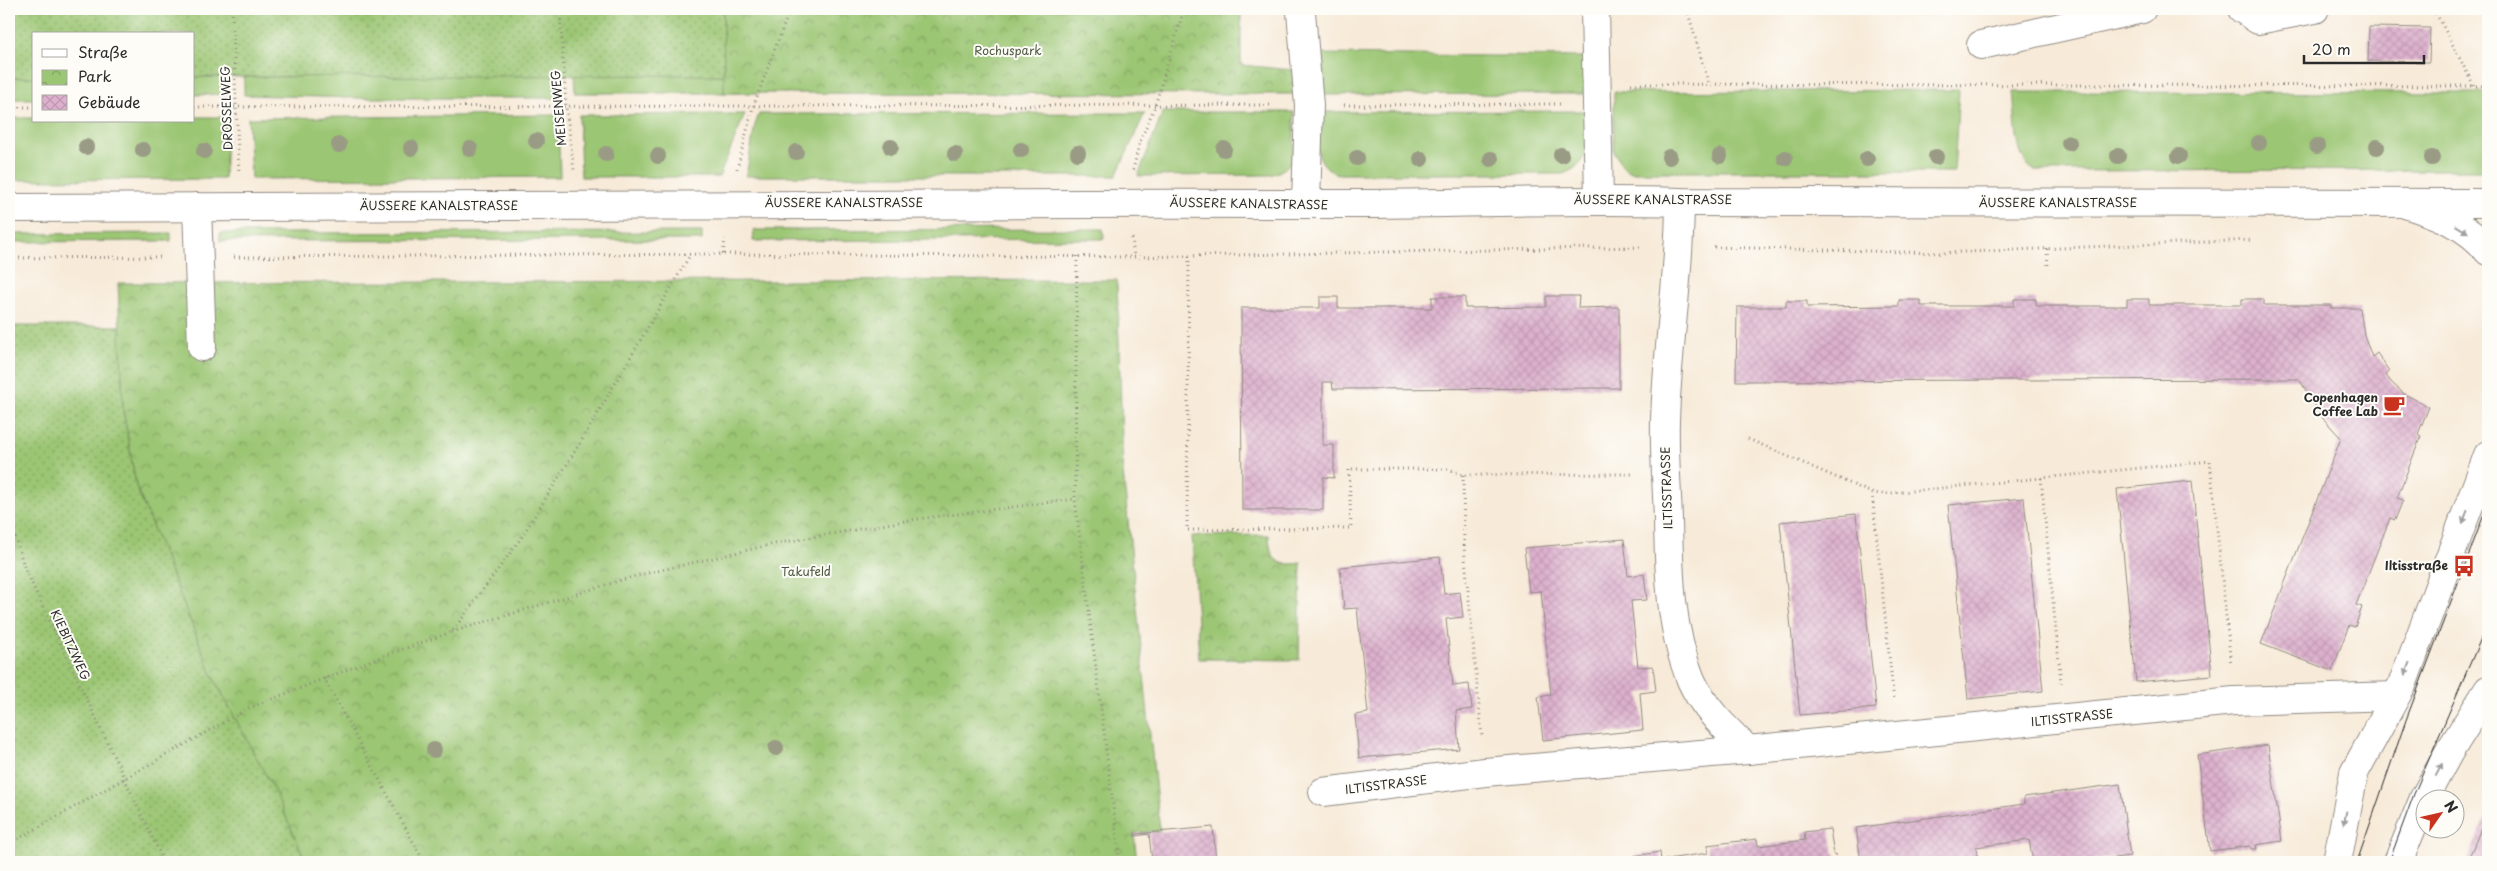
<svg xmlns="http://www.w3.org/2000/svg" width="2497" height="871" font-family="'Playpen Sans',sans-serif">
<defs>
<pattern id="park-crowns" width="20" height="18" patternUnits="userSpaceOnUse" patternTransform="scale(1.25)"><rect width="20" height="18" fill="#9bc673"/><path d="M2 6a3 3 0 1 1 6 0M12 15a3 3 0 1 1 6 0" fill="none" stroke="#7fa15f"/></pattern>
<pattern id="garden-dots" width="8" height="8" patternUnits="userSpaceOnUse" patternTransform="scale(1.25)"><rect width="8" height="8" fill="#9bc673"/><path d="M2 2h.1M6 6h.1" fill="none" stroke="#7fa15f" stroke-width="1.8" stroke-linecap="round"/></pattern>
<pattern id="building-cross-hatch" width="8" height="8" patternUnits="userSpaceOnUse" patternTransform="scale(1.25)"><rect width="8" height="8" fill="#ddb1ce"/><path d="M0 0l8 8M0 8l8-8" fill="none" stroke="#be98b1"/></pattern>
</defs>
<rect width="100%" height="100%" fill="#fdfcf7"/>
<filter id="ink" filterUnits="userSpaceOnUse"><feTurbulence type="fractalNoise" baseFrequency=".02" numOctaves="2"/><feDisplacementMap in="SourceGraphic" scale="10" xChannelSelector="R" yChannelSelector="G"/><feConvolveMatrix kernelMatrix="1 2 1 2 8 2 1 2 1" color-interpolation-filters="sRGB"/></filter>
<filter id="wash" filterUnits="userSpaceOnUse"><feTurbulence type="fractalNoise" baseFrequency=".0096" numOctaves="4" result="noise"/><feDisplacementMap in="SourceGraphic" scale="20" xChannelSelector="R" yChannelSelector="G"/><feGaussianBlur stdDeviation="1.12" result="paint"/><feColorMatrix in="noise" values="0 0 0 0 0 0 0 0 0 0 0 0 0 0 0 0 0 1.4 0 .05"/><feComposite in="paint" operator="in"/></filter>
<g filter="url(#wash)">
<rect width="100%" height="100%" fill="#f7ead8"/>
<g fill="#9bc673" stroke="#63784f">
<polygon points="723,9 745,93 575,93 574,75 724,75"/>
<polygon points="1320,54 1587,57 1585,94 1318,95"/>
<polygon points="557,75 558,98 356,98 244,95 244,77"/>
<polygon points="34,77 34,99 9,99 9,78"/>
<polygon points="194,77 227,77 226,94 194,95"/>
<polygon points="1959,90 1954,172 1631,172 1622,166 1614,152 1614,92"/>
<path d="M 2013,92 L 2487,93 L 2488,170 L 2036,171 C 2013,162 2016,114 2013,92 Z"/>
<path d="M 1586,111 C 1586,139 1594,163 1563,174 L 1338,174 C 1311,164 1317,137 1318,112 Z"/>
<path d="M 1163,112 L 1294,112 L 1294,155 C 1290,167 1281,172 1270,175 L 1138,176 Z"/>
<polygon points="1145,113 1116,176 746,176 755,125 759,114"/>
<polygon points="745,114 719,177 581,177 579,115"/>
<polygon points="558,115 560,177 251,179 248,118"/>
<polygon points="194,117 227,117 224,179 9,180 9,118 34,118 34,121 194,121"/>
<polygon points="1103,229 1104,239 753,241 754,230"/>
<polygon points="702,232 702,240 220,241 220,233"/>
<polygon points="171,233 171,241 9,242 9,234"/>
</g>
<g fill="url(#park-crowns)" stroke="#63784f">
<polygon points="723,9 1241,9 1241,65 1293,70 1294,94 724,93"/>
<polygon points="1117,280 1123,472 1160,831 1134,833 1137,862 306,862 273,790 213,677 136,486 123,410 118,283"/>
<path d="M 1269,535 C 1270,559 1276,567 1301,563 L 1299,660 L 1199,659 L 1192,536 Z"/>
</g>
<g fill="url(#garden-dots)" stroke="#63784f">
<polygon points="9,9 723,9 724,75 194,77 194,34 34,34 34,77 9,78"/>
<polygon points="9,326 120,326 123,410 136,486 213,677 274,790 306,862 9,862"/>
</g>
<g id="blocks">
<g fill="url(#building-cross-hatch)">
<polygon points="2369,27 2430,28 2429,62 2368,61"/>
<polygon points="1546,296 1579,296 1578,308 1619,307 1619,388 1333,389 1332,382 1323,382 1323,445 1334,445 1334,478 1323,477 1323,510 1242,510 1241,308 1320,308 1320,297 1338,297 1338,308 1432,308 1432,297 1465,297 1465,308 1546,307"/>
<polygon points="2014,299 2036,299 2036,306 2127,306 2127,299 2149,299 2149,305 2242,305 2242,299 2264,299 2264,305 2331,305 2331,308 2360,308 2364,335 2372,357 2377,353 2389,371 2385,374 2392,383 2403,393 2429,407 2418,434 2421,436 2397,498 2403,500 2395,520 2390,518 2356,605 2362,607 2355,627 2349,625 2332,671 2261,644 2341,438 2322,417 2299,379 1736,381 1737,307 1786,307 1786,301 1807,301 1807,307 1899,306 1899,300 1921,300 1921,306 2014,306"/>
<polygon points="2192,481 2212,675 2136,682 2117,489"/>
<polygon points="2024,498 2043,691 1968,699 1948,505"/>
<polygon points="1856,514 1876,708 1800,715 1780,522"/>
<polygon points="1624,539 1628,576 1644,574 1647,600 1631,601 1638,667 1653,666 1656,691 1640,693 1643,730 1543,740 1538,697 1551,695 1541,591 1529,592 1524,548"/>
<polygon points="1440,557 1444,594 1460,592 1463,617 1446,619 1453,686 1469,684 1472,709 1456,711 1459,749 1359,758 1355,715 1368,713 1357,608 1344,609 1340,567"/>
<polygon points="2268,745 2282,841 2256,845 2257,849 2251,849 2250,846 2210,851 2197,755"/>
<polygon points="2120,784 2130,856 2081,862 2033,862 2029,840 1976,847 1978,862 1861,862 1856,828 2024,804 2024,797"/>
<polygon points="2488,812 2488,862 2467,862"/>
<polygon points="1213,827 1216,862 1152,862 1149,834 1135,836 1135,834"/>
<polygon points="1830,829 1834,855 1836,854 1837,859 1834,860 1835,862 1635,862 1634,856 1660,852 1661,860 1708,853 1707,845 1757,839 1758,846 1805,840 1804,832"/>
</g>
</g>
</g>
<g filter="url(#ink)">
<use href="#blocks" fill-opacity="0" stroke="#918a82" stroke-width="1"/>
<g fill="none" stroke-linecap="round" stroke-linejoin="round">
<g stroke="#918a82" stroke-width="30">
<g id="minor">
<polyline points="1595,9 1599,199"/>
<polyline points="2242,9 2258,20 2315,9"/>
<polyline points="1301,12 1309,105 1306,204"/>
<polyline points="1981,45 2142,9"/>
<path d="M 1680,202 C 1680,275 1667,348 1665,421 C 1664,454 1667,487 1668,520 C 1669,574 1670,629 1691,680 C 1704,709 1726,729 1748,750"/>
<path d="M 2405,204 C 2436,214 2468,225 2488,251"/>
<polyline points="197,207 202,347"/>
<polyline points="1323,792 1485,772 1748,750 2234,701 2396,696"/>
<polyline points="2337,862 2354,773 2402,685 2488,455"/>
<polyline points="2398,862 2424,798 2449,752 2488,690"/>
</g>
</g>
<g stroke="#918a82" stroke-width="30">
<path id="major" d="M 9,208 C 443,207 877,203 1311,204 C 1434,205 1557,198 1680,202 L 2488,203"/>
</g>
<g stroke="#918a82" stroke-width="3" stroke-dasharray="1 4" stroke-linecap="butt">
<polyline points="232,9 239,173"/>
<polyline points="560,9 566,106 574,170"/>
<polyline points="1687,9 1709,85"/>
<polyline points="2434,9 2474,86"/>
<polyline points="1631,84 2488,86"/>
<polyline points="1344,105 1563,104"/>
<polyline points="9,107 34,107"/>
<polyline points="194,107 1273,105"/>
<polyline points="737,169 753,107 790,9"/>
<polyline points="1133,170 1140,141 1155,106 1184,9"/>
<polyline points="1132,238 1134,257"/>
<polyline points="1714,247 1941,253 2253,240"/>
<polyline points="2047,249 2048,268"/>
<polyline points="723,254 725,239"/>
<polyline points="1077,256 1075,499 1120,862"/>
<polyline points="1189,256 1187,530 1351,528 1349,469 1449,469 1463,475 1632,474"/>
<polyline points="234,257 723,254 1134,257 1643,247"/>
<polyline points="9,258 163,257"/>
<polyline points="1748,439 1872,493 1882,494 2210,461 2231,665"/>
<polyline points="1463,475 1464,547 1482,737"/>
<polyline points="2041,478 2061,683"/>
<polyline points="1872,493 1894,701"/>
<polyline points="9,518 25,569 164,862"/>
<polyline points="452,632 635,576 774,544 910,520 1075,499"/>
<polyline points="324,678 424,862"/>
<polyline points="9,844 249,708 372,660 452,632 521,538 588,430 690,255"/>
</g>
<use href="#minor" stroke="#fff" stroke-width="28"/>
<use href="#major" stroke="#fff" stroke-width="28"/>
<g stroke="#2b2b2b" stroke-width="1">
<polyline points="2357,862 2406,720 2488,504"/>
<polyline points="2389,862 2414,794 2488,622"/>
</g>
</g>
<g fill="#9a9b85">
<circle cx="536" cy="141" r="8"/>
<circle cx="2069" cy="143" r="8"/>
<circle cx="2259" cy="143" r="8"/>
<circle cx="339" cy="145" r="8"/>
<circle cx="2317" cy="146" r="8"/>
<circle cx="86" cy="147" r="8"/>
<circle cx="891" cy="147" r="8"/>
<circle cx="2377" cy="147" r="8"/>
<circle cx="411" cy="148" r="8"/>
<circle cx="470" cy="149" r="8"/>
<circle cx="1224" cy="149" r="8"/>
<circle cx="143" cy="150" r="8"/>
<circle cx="1021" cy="150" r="8"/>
<circle cx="204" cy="151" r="8"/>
<circle cx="796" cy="152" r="8"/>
<circle cx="1078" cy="153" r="8"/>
<circle cx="606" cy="154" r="8"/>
<circle cx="955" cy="154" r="8"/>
<circle cx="1561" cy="155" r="8"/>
<circle cx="658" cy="156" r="8"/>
<circle cx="1720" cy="156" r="8"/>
<circle cx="2118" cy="156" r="8"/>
<circle cx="2179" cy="156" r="8"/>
<circle cx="1669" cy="157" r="8"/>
<circle cx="1936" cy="157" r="8"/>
<circle cx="1357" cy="158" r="8"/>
<circle cx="1785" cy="158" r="8"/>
<circle cx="2432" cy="158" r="8"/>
<circle cx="1421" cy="159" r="8"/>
<circle cx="1491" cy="159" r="8"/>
<circle cx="1867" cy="159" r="8"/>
<circle cx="776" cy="748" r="8"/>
<circle cx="434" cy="750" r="8"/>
</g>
<defs><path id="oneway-solid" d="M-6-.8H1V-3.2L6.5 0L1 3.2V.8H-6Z" transform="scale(1.25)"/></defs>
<g fill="#a0a0a0">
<use href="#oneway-solid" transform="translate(2462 229) rotate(31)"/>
<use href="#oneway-solid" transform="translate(2465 517) rotate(111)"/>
<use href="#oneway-solid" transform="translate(2407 669) rotate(111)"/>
<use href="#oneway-solid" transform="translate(2439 770) rotate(-62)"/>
<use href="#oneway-solid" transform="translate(2345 818) rotate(101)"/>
</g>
</g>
<defs>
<g id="cafe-bare" transform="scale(1.725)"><path d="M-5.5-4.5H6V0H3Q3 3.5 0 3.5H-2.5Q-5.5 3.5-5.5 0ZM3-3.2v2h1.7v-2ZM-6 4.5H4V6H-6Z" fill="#c8321e" stroke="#fdfcf7" stroke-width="2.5" paint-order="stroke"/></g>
<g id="bus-bare" transform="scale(1.725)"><path d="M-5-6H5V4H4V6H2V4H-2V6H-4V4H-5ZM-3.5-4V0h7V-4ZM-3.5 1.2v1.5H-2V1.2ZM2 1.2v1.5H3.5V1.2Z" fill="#c8321e" stroke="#fdfcf7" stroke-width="2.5" paint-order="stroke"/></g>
</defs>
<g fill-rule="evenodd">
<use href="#cafe-bare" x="2394" y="405"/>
<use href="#bus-bare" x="2464" y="566"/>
</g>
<g text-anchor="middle" stroke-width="4" stroke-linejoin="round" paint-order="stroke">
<g font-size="12" fill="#4d5a41" stroke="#fdfcf7">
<text x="1008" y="55">Rochuspark</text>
<text x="806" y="576">Takufeld</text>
</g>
<g font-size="12" fill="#2b2b2b" stroke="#fdfcf7">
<text transform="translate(227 108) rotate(-92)" y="4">DROSSELWEG</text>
<text transform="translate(559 108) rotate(-95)" y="4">MEISENWEG</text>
<text x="1653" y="204">ÄUSSERE KANALSTRASSE</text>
<text x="844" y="207">ÄUSSERE KANALSTRASSE</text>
<text x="2058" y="207">ÄUSSERE KANALSTRASSE</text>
<text transform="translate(1249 204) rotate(1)" y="4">ÄUSSERE KANALSTRASSE</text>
<text x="439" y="210">ÄUSSERE KANALSTRASSE</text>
<text transform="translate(1667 488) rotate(-92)" y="4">ILTISSTRASSE</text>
<text transform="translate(70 645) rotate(65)" y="4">KIEBITZWEG</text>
<text transform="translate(2072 718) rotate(-6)" y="4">ILTISSTRASSE</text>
<text transform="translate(1386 785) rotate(-7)" y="4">ILTISSTRASSE</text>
</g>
<g font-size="12" font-weight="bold" fill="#2b2b2b" stroke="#fdfcf7" text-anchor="end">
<text x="2378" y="402">Copenhagen<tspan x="2378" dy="14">Coffee Lab</tspan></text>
<text x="2448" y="570">Iltisstraße</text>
</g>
</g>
<rect width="2497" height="871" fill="none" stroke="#fdfcf7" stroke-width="30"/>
<rect x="32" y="32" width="162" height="90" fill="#fdfcf7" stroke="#a9a8a5"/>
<rect x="42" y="49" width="25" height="8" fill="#ffffff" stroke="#a9a8a5"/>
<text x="78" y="58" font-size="15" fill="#2b2b2b">Straße</text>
<rect x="42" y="70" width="25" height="15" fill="url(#park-crowns)" stroke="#a9a8a5"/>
<text x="78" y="82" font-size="15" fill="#2b2b2b">Park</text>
<rect x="42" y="95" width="25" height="15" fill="url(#building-cross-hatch)" stroke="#a9a8a5"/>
<text x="78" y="108" font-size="15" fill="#2b2b2b">Gebäude</text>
<g transform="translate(2440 814) rotate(56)"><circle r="24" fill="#fdfcf7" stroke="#a9a8a5"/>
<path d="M0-4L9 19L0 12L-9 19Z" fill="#c8321e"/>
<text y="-8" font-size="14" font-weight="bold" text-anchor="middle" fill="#2b2b2b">N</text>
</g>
<path d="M2304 55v8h120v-8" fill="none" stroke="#2b2b2b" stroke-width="2.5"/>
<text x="2312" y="55" font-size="15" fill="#2b2b2b" stroke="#fdfcf7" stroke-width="4" paint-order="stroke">20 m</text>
</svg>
